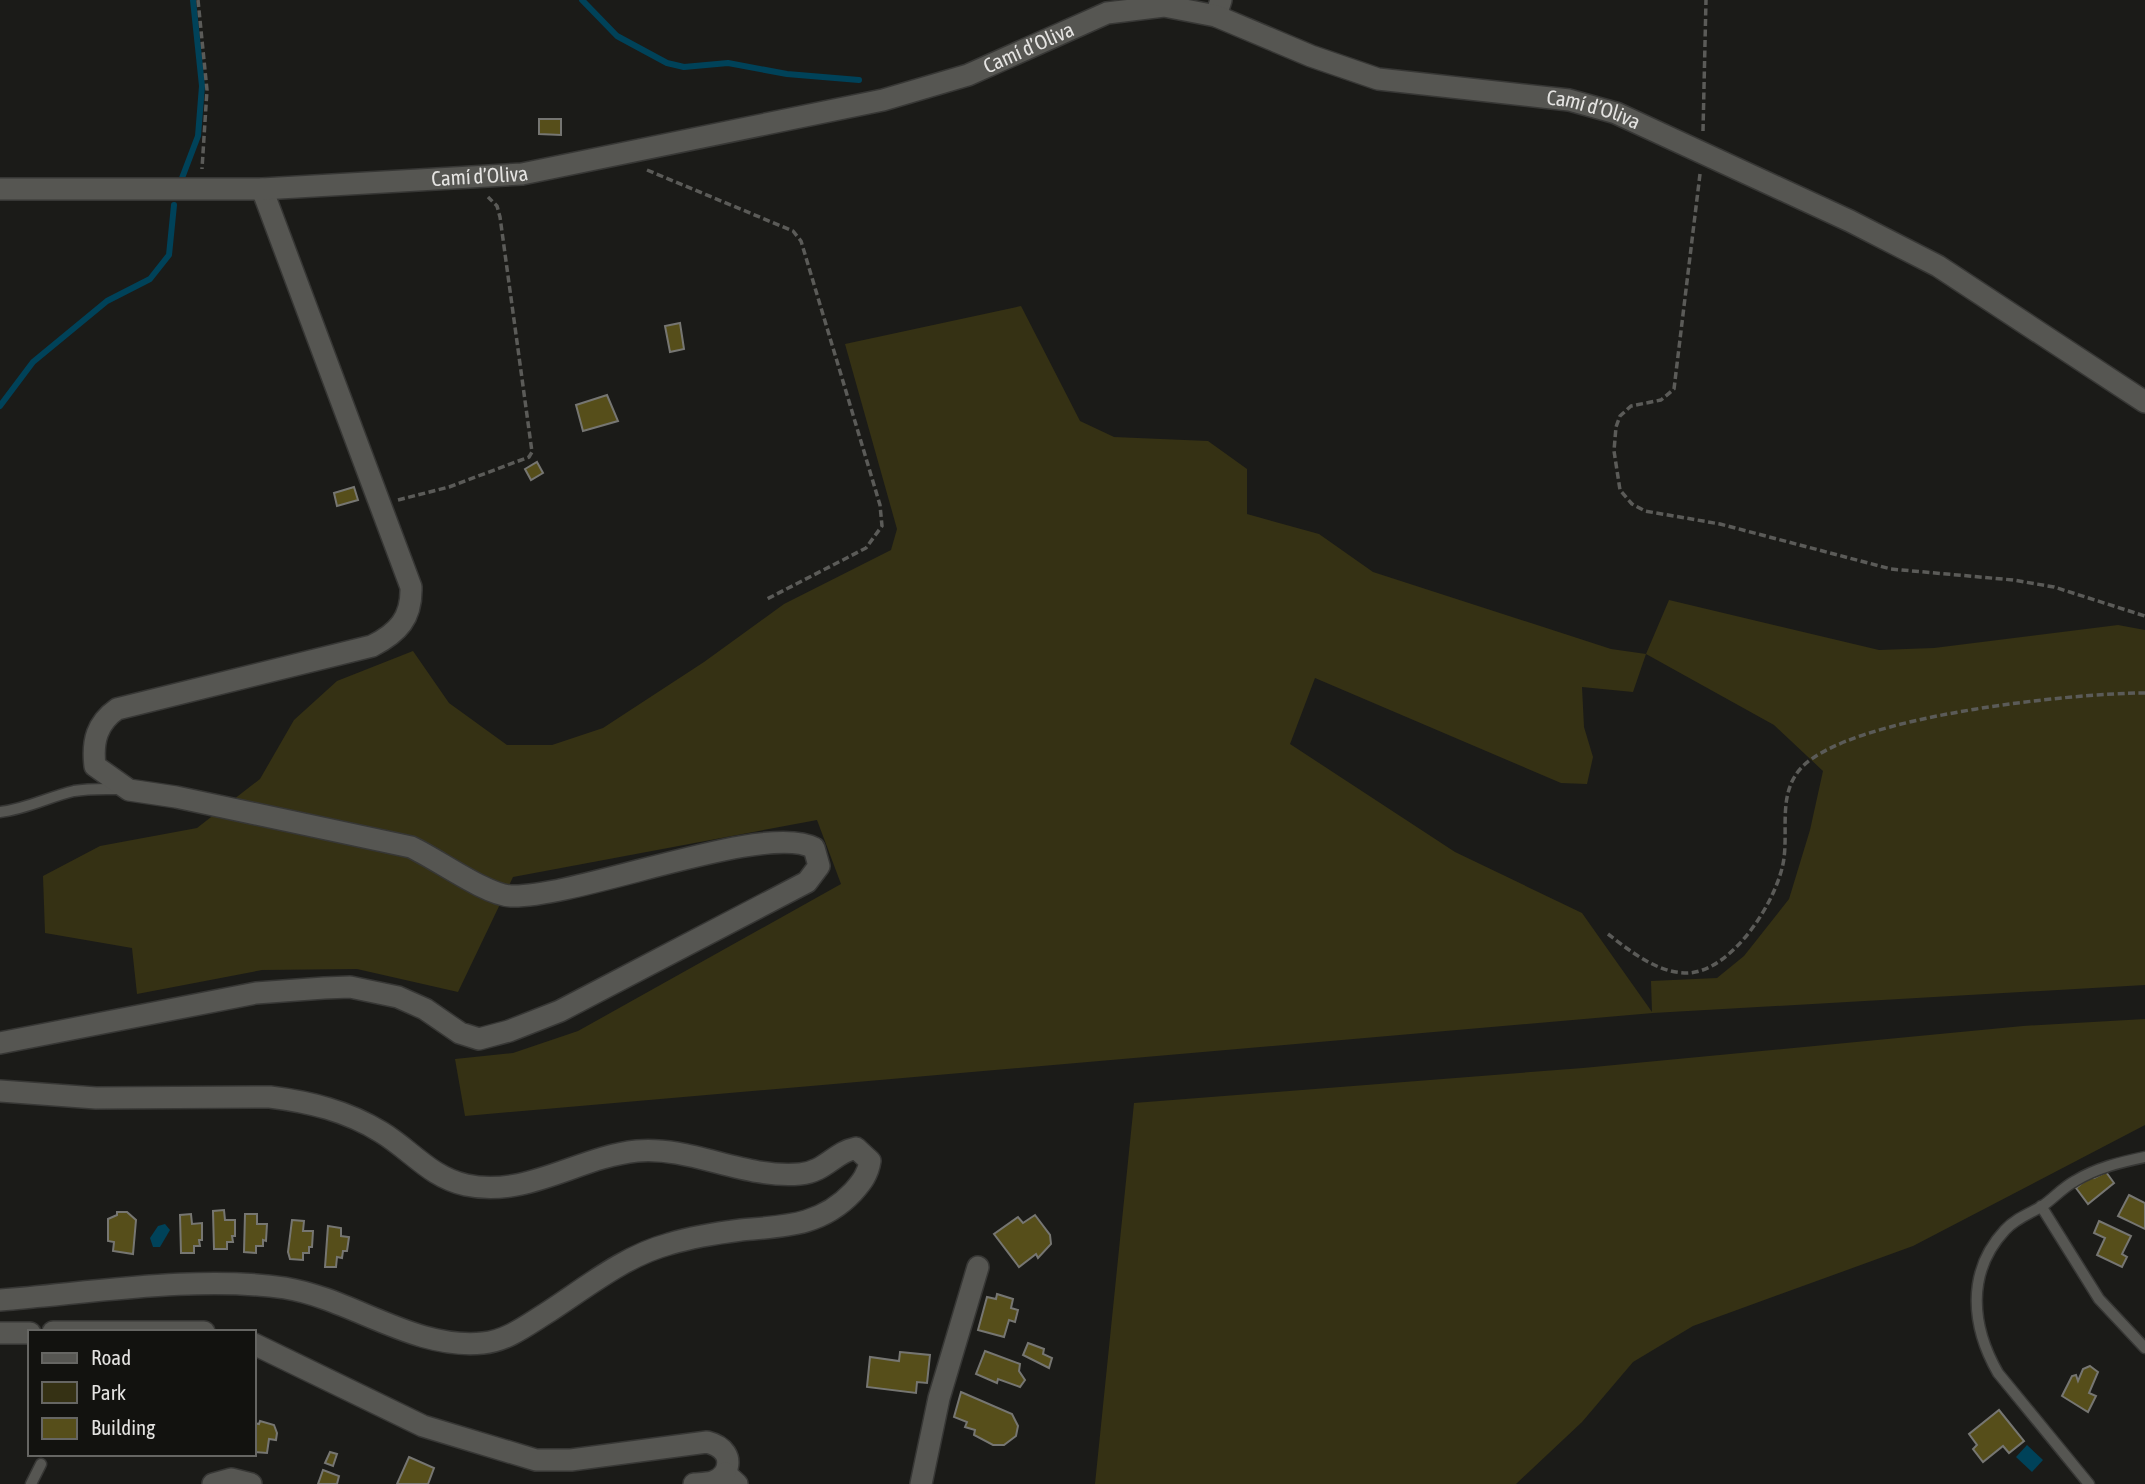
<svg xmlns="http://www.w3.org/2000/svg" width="2145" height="1484" font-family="'Asap Condensed',sans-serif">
<rect width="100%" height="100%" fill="#1b1b18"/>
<g fill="#353114" fill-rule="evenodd">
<path d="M 1021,306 L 1080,421 L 1114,437 L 1208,441 L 1247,469 L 1247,514 L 1319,534 L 1373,572 L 1611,649 L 1646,654 L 1669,600 L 1879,650 L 1934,648 L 2118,625 L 2145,630 L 2145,985 L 1653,1013 L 465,1116 L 455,1059 L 513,1053 L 578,1031 L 841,884 L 817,820 L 513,877 L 458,992 L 357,969 L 262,970 L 137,994 L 132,948 L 45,933 L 43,876 L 100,846 L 197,828 L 260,779 L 294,720 L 337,681 L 413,651 L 449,703 L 507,745 L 552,745 L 603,728 L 704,662 L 784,604 L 891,550 L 897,529 L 845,344 ZM 1646,654 L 1774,725 L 1823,771 L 1810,830 L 1789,899 L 1744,956 L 1717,978 L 1651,981 L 1652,1012 L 1582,913 L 1455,852 L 1290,744 L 1315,678 L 1561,783 L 1587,784 L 1593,757 L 1584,727 L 1582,687 L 1633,692 Z"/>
<polygon points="2145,1019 2145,1125 1913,1246 1693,1326 1633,1362 1582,1422 1516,1484 1095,1484 1134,1103 1583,1068 2023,1026"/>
</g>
<g fill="#004259">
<polygon points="165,1224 170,1230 160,1247 153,1247 150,1238 158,1226"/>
<polygon points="2027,1445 2043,1460 2032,1472 2016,1457"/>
</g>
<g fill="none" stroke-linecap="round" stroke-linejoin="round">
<g stroke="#004259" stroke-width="6">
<polyline points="582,0 617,36 667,63 684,67 728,63 787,74 859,80"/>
<polyline points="182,178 198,136 202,86 193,0"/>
<polyline points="0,406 33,362 107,301 150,279 169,255 174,205"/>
</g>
</g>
<g fill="#564e1a" stroke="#767672" stroke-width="2">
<polygon points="539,119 561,119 561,135 539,134"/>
<polygon points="680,323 684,349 670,352 665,326"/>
<polygon points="607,395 618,421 583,431 576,405"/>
<polygon points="537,462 543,473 531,480 525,469"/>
<polygon points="354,487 358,500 337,506 334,493"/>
<polygon points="2106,1172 2114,1183 2088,1204 2076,1188 2091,1176 2094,1178"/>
<polygon points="2129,1195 2145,1203 2145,1229 2118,1216"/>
<polygon points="224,1210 225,1220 235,1220 235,1236 232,1236 233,1242 227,1242 227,1249 214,1249 213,1211"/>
<polygon points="117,1212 127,1212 136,1220 133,1254 113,1251 114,1242 108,1241 108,1219 117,1215"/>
<polygon points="191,1214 192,1224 202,1223 202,1240 199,1240 200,1246 194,1246 194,1253 181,1253 180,1215"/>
<polygon points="245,1214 257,1214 257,1224 267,1224 266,1241 263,1240 263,1246 256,1246 256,1253 244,1252"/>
<polygon points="1035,1215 1050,1235 1051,1244 1038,1258 1036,1254 1019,1267 994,1234 1018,1217 1023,1223"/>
<polygon points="292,1220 304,1221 303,1231 313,1231 312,1247 309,1247 309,1253 303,1253 303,1260 290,1259 288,1252"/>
<polygon points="2099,1221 2131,1236 2122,1254 2127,1257 2122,1267 2097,1255 2105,1238 2094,1233"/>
<polygon points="328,1226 341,1228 341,1236 349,1237 347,1251 343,1251 342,1258 337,1257 336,1267 325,1267"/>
<polygon points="997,1294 1013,1299 1011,1308 1018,1310 1015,1322 1009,1320 1004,1337 978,1330 987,1297 996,1299"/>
<polygon points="1028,1343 1044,1349 1043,1354 1052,1358 1049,1368 1023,1355"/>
<polygon points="985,1351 1020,1364 1019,1371 1025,1380 1020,1387 998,1379 997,1383 976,1374"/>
<polygon points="900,1352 930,1355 927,1383 917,1382 916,1393 867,1387 870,1357 899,1361"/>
<polygon points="2090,1366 2098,1372 2089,1393 2096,1396 2088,1412 2062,1396 2072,1376 2076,1375 2078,1381 2083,1369"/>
<polygon points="961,1392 1012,1414 1018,1426 1016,1436 1004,1445 993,1445 974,1435 975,1430 965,1427 967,1422 954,1417"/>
<polygon points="1999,1410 2024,1441 2009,1453 2003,1446 1983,1462 1973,1449 1977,1445 1969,1434"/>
<polygon points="260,1421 274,1425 277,1433 276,1440 269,1439 267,1453 254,1452 254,1423 259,1424"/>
<polygon points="330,1452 337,1454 333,1466 325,1463"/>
<polygon points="409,1457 434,1468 428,1484 397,1484"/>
<polygon points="323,1470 339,1476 337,1484 318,1484"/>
</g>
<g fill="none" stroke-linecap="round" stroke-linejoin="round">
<g stroke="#373735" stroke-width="13">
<g id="lane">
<path d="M 0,812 C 27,809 48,797 74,791 C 90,788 106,789 123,789"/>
<polyline points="2041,1206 2099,1299 2145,1348"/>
<polyline points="31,1484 41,1464"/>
<path d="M 2089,1484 L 1998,1373 C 1971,1326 1966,1272 2005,1230 C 2015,1219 2028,1214 2041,1207 C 2053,1199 2062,1188 2075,1181 C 2096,1168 2121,1162 2145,1157"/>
</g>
</g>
<g stroke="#373735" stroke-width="24">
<g id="street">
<polyline points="1216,16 1221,0"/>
<path d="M 0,1043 L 256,993 L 324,988 L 350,987 L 398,997 L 425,1009 L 460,1033 L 479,1039 L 509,1031 L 560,1011 L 807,882 L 819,866 L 814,848 C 766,821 578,898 511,896 C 486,895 437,859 411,847 L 176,797 L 129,790 L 95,766 C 92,741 97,723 117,709 L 372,646 C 398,633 412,618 411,587 L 262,189"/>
<path d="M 0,1091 L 96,1098 L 270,1097 C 310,1102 347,1111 381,1132 C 411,1150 430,1177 466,1185 C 527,1198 578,1157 637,1151 C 691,1146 744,1179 800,1174 C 825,1172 835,1152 856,1148 L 870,1161 C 868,1174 862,1182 853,1192 C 821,1226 785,1226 741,1230 C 717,1233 692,1237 669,1244 C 624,1256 584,1289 545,1314 C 526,1326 506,1341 483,1343 C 414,1350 352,1299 285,1288 C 197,1275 90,1293 0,1300"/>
<polyline points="53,1332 204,1332"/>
<polyline points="0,1333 30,1333"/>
<path d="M 254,1344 L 423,1426 L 536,1460 L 571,1460 L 707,1442 C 723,1446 733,1457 725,1473 L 737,1484"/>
<polyline points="213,1484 231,1479 251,1484"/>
<path d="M 694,1484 C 708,1483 716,1484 725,1473"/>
<polyline points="921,1484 939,1398 978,1267"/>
</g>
</g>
<g stroke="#373735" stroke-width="24">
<g id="secondary">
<path id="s1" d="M 0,189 L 262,189 L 522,174 L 883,100 L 968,75 L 1107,13 L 1164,6 L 1216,16 L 1311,56 L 1378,79 L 1569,100 L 1616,113 L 1850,221 L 1938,266 L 2145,402"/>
</g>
</g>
<g stroke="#5b5b58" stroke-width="3.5" stroke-dasharray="7 3.5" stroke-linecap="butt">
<polyline points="198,0 207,90 202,169"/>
<polyline points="1703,131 1706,0"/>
<polyline points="647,170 793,231 801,241 880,505 882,526 866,548 767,599"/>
<polyline points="1700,174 1674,389 1661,400 1631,406 1620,416 1616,427 1614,451 1620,490 1632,504 1645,511 1720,524 1891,569 2013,580 2054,587 2145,616"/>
<polyline points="398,500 449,487 529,457 532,452 500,217 497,206 488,197"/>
<path d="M 1608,934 C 1630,951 1657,973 1687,973 C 1733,972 1779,898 1784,858 C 1788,827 1778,792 1802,767 C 1852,716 2072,693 2145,693"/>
</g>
<use href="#lane" stroke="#565652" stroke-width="10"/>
<use href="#street" stroke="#565652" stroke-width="21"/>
<use href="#secondary" stroke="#565652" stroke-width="21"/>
</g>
<g text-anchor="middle" stroke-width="5" stroke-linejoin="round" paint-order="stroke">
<g font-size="21" fill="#e4e3e1" stroke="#12120f">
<text dy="7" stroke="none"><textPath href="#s1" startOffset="1046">Camí d’Oliva</textPath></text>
<text dy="7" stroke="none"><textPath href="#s1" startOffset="1634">Camí d’Oliva</textPath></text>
<text dy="7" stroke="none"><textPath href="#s1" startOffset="480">Camí d’Oliva</textPath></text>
</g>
</g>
<rect x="28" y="1330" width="228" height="126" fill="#12120f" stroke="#666663" stroke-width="2"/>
<rect x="42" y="1353" width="35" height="10" fill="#565652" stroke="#666663" stroke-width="2"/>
<text x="91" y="1365" font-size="21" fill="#e4e3e1">Road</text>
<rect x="42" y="1382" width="35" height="21" fill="#353114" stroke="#666663" stroke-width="2"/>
<text x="91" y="1400" font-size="21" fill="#e4e3e1">Park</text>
<rect x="42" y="1418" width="35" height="21" fill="#564e1a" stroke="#666663" stroke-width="2"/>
<text x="91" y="1435" font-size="21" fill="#e4e3e1">Building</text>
</svg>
